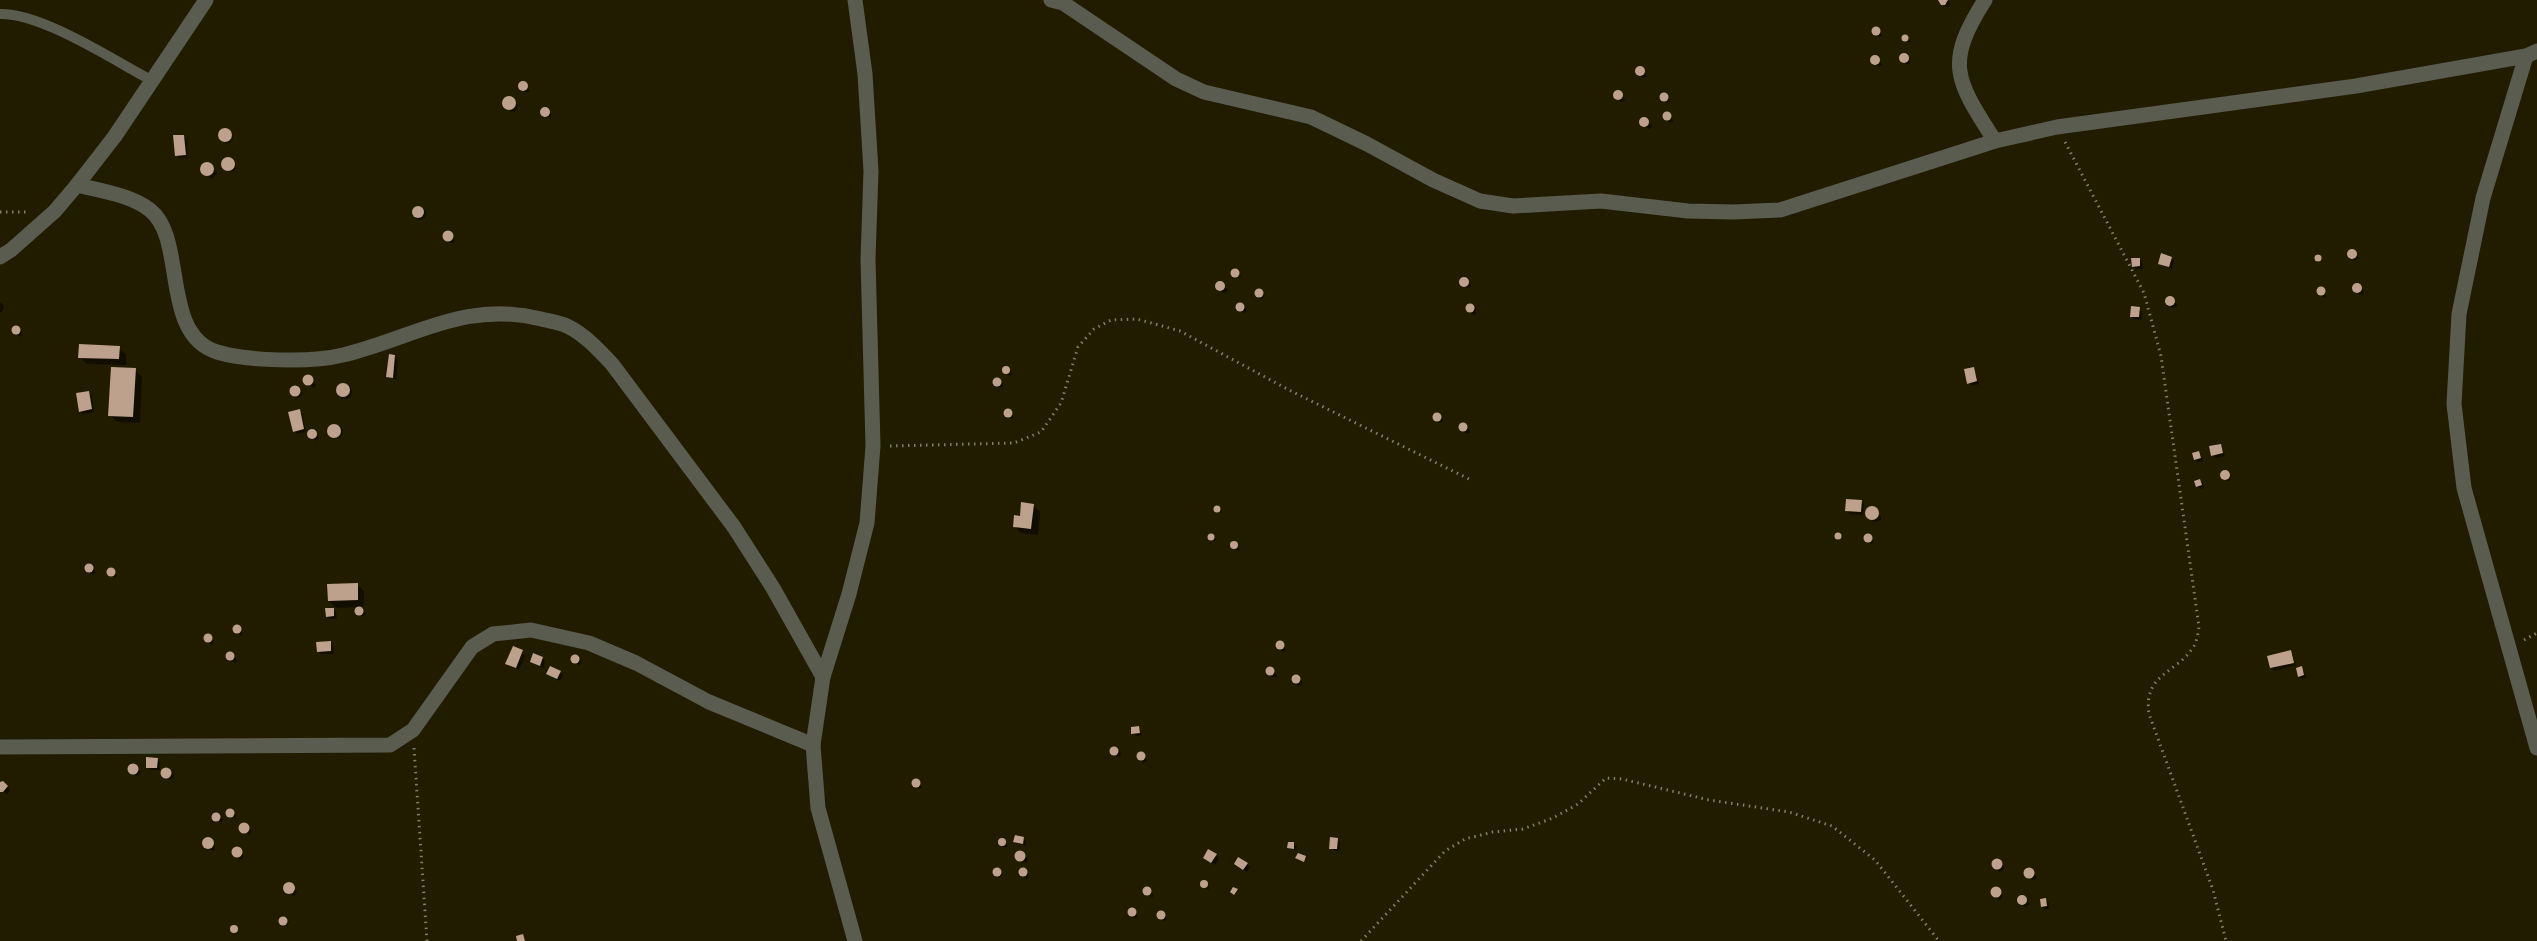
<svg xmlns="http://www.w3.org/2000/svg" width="2537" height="941" font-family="'DM Sans',sans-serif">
<rect width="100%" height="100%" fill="#211b00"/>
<g fill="#0007">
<polygon points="1940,0 1948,0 1950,6 1946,7"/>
<polygon points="1874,29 1879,29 1882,36 1879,37"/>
<polygon points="1905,37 1910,40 1911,43 1905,41"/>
<polygon points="1902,56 1907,56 1910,64 1904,63 1901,60"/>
<polygon points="1873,57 1878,57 1882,65 1878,67"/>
<polygon points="1637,68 1643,68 1647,77 1642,78"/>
<polygon points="521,83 527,84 530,92 524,92 521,89"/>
<polygon points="1616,92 1621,92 1625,101 1620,102"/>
<polygon points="1662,95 1666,95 1670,102 1666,103"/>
<polygon points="508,98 518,105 515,112 511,112 504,104"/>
<polygon points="543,110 551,114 551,118 542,115"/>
<polygon points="1667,113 1672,117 1673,122 1669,123 1666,119 1664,116"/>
<polygon points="1645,119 1652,126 1649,130 1641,122"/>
<circle cx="227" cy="137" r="6"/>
<polygon points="184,137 187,140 188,157 179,158 176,155"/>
<circle cx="230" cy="166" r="6"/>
<polygon points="206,163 210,164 217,173 212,179 202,171 202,167"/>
<circle cx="420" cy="214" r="6"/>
<polygon points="445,234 451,234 454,237 454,243 449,243"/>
<polygon points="2350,251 2355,251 2359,259 2354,260"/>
<polygon points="2171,258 2174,261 2172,269 2160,263"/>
<polygon points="2139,259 2142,262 2143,269 2136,269 2133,266"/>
<polygon points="1235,270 1241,276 1239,279 1232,272"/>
<polygon points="1464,278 1471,285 1469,289 1461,281"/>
<polygon points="1221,283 1228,290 1227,292 1223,293 1220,290 1217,286"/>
<polygon points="2358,285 2363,289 2364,294 2360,295 2357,292 2354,288"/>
<polygon points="2318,289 2323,289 2327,297 2323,298"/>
<circle cx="1261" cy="295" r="3.5"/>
<polygon points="2170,298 2178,305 2177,307 2172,308 2169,305 2167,300"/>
<polygon points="0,302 4,306 2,312 0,312"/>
<polygon points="1241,304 1246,308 1246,312 1243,313 1240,310 1238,307"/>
<polygon points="1470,305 1476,309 1476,314 1473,315 1469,312 1467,308"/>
<polygon points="2139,309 2142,312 2141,320 2134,319 2131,316"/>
<polygon points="15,328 22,331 21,337 13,332"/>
<polygon points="119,348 126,354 126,365 87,364 80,357"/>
<polygon points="395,357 398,360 396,380 388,376"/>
<polygon points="1004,368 1009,368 1012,375 1009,376"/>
<polygon points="1974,369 1979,384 1972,386 1969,383"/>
<polygon points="135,370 142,377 140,423 117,422 110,415"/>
<polygon points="310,377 316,385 314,388 305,382 306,378"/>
<polygon points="998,379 1003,383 1003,387 1000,388 997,385 995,382"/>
<circle cx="345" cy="392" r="7"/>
<circle cx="297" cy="393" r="5"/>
<polygon points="89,393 92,396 94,412 83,414 80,411"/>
<polygon points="299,411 302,414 306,432 297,434 294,431"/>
<polygon points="1006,411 1010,411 1014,418 1011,419"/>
<polygon points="1437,414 1442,418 1443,422 1439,423 1436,420 1434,416"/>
<polygon points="1463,424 1470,431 1470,433 1466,434 1463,431 1460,427"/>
<circle cx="336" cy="432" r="7"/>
<polygon points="312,431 319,437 316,441 310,435"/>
<polygon points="2220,445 2225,456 2216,458 2213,455"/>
<polygon points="2199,452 2203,461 2198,462 2195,459"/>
<polygon points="2222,472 2228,472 2231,480 2227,482"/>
<polygon points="2200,481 2203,484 2204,488 2200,489 2197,486"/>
<polygon points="1861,501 1864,504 1863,515 1850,514 1847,511"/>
<polygon points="1033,505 1040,512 1038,535 1021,533 1014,526"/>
<polygon points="1216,507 1222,510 1222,513 1217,511"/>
<polygon points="1872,508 1881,517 1881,520 1874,522 1867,516 1868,509"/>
<polygon points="1211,535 1217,540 1214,542 1210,536"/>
<polygon points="1866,536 1870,536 1874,543 1870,544"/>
<polygon points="1232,543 1236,543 1240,550 1237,551"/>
<polygon points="89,565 96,572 93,575 86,569"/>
<polygon points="109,569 117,576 115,578 108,573"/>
<polygon points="357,584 364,591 364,606 359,607 366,614 363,617 356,612 358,607 336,608 329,601"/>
<polygon points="333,609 336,612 337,619 330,619 327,616"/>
<polygon points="235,626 243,633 241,636 234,630"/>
<polygon points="208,635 214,642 212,645 205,640"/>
<polygon points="330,642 333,645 334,654 321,654 318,651"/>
<polygon points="1278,643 1282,643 1286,651 1282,652"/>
<polygon points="513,648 525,655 519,670 507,663"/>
<polygon points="2290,652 2296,665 2274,671 2272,668"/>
<polygon points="230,653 237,660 235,663 227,658"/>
<polygon points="575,656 582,662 579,666 572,658"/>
<polygon points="542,658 545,661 543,668 532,662"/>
<polygon points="1270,668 1277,675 1277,677 1273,678 1269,675 1267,670"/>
<polygon points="2302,668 2307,678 2302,679 2299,676"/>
<polygon points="560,672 563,675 560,681 548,674"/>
<polygon points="1296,676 1302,681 1302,685 1298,686 1295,683 1293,679"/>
<polygon points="1138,728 1142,735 1136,736 1133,733"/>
<polygon points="1115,747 1120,751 1121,756 1117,757 1114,754 1111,750"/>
<polygon points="1139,754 1144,754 1147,761 1143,763"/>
<polygon points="157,759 160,762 160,770 151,770 148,767"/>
<polygon points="133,765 141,772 138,776 132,773 129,768"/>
<polygon points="164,770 173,773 174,776 171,780 163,775"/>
<polygon points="914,781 918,781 922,788 919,789"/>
<polygon points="2,783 10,790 7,795 0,789"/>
<polygon points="228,810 236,814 236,819 227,814"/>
<polygon points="216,814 223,820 221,823 213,818"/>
<polygon points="245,824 252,831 249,835 240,829"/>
<polygon points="1023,838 1026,841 1026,846 1015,841"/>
<polygon points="205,839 215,843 215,850 213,851 203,845"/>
<polygon points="1337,839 1340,842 1340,851 1334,851 1331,848"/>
<polygon points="1000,840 1004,840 1008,847 1003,847 999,843"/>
<polygon points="1294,844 1297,846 1296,851 1289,848"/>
<polygon points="237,849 244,856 241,860 233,854"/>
<polygon points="1020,852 1028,859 1027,862 1022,863 1019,860 1016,855"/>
<polygon points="1216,855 1219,858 1215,865 1208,861"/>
<polygon points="1997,860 2003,865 2004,870 1999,872 1996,869 1993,864"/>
<polygon points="1247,864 1250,867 1247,872 1238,867"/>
<polygon points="2029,869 2037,877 2034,881 2026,872"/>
<polygon points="997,870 1003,875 999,878 994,871"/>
<polygon points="1021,870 1025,870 1029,878 1026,879"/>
<polygon points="1206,883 1209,886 1209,889 1207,890 1204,887 1202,884"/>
<polygon points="290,884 297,892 294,896 285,890 285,887"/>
<polygon points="1147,888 1154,895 1152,898 1145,890"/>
<polygon points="1996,888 2003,896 2001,900 1998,900 1992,891"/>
<polygon points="2022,897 2030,904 2029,905 2025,907 2022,904 2019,899"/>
<polygon points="2046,900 2049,903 2050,909 2045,909 2042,906"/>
<polygon points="1130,910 1134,910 1138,917 1134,919"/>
<polygon points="1159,913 1164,913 1167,920 1164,921"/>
<polygon points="281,918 289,922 287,927 280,922"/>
<polygon points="234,927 239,932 238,934 232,930"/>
</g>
<g fill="#bea18c">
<polygon points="1938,0 1948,0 1945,5 1941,5"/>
<circle cx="1876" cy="31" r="4.5"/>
<circle cx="1905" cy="38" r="3.5"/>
<circle cx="1904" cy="58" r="5"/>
<circle cx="1875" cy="60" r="5"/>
<circle cx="1640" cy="71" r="5"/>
<circle cx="523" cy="86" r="5"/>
<circle cx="1618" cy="95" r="5"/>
<circle cx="1664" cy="97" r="4.5"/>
<circle cx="509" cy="103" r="7"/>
<circle cx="545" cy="112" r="5"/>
<circle cx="1667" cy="116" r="4.5"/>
<circle cx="1644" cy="122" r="5"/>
<circle cx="225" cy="135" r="7"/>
<polygon points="173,135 184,135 186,155 175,156"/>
<circle cx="228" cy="164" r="7"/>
<circle cx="207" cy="169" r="7"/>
<circle cx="418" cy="212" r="6"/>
<circle cx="448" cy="236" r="5.5"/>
<circle cx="2352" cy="254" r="5"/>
<polygon points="2161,253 2172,257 2169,267 2158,264"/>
<circle cx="2318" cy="258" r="3.5"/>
<polygon points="2131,258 2140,258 2140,266 2132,267"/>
<circle cx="1235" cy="273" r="4.5"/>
<circle cx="1464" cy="282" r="5"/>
<circle cx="1220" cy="286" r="5"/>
<circle cx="2357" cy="288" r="5"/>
<circle cx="2321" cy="291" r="4.5"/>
<circle cx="1259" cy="293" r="4.5"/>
<circle cx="2170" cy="301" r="5"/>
<circle cx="1240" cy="307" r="4.5"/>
<circle cx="1470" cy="308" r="4.5"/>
<polygon points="2131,306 2140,307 2139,317 2130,317"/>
<circle cx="16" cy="330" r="4.5"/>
<polygon points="79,344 120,346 119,359 78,358"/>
<polygon points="389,354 395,355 393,378 386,377"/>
<circle cx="1006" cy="370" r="4"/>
<polygon points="111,367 136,368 133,417 108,416"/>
<polygon points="1974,367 1977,381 1967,384 1964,369"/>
<circle cx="308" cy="380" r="5.5"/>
<circle cx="997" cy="382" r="4.5"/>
<circle cx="343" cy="390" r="7"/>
<circle cx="295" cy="391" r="5.5"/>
<polygon points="89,391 92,409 79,412 76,393"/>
<circle cx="1008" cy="413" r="4.5"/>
<polygon points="300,409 304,429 293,432 288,412"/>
<circle cx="1437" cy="417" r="4.5"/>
<circle cx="1463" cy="427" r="4.5"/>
<circle cx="334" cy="431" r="7"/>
<circle cx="312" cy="434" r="5"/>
<polygon points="2221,444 2223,453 2211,456 2209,446"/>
<polygon points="2199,451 2201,458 2194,460 2192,453"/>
<circle cx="2225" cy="475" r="5"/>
<polygon points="2200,479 2202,485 2196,487 2194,481"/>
<polygon points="1846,499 1862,500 1861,512 1845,511"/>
<polygon points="1021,502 1034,504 1031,529 1013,527 1014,515 1020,516"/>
<circle cx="1217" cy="509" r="3.5"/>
<circle cx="1872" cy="513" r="7"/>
<circle cx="1838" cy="536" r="3.5"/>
<circle cx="1211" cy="537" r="3.5"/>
<circle cx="1868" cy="538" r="4.5"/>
<circle cx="1234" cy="545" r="4"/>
<circle cx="89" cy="568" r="4.5"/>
<circle cx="111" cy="572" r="4.5"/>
<polygon points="358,583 358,600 328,601 327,584"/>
<circle cx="359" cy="611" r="4.5"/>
<polygon points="325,608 334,608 334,616 326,617"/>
<circle cx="237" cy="629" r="4.5"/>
<circle cx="208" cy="638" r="4.5"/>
<circle cx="1280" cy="645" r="4.5"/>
<polygon points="331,641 331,651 317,652 316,642"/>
<polygon points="513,646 523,650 516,668 505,664"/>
<polygon points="2291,650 2294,663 2270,668 2267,656"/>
<circle cx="230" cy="656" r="4.5"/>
<polygon points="533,653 543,657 540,666 530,662"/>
<circle cx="575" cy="659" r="4.5"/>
<polygon points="550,666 561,671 557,679 546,674"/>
<polygon points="2302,666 2304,675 2298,677 2296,668"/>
<circle cx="1270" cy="671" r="4.5"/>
<circle cx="1296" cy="679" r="4.5"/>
<polygon points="1139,726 1140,733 1131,734 1131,727"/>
<circle cx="1114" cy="751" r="4.5"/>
<circle cx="1141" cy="756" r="4.5"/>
<polygon points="146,757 158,758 157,768 146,768"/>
<circle cx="133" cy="769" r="5.5"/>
<circle cx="166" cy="773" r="5.5"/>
<circle cx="916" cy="783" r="4.5"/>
<polygon points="3,781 8,786 3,792 0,792 0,782"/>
<circle cx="230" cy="813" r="4.5"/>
<circle cx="216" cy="817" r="4.5"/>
<circle cx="244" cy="828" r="5.5"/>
<polygon points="1015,835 1024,837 1023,844 1013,842"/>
<circle cx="208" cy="843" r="6"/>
<polygon points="1330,837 1338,838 1337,849 1329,849"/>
<circle cx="1002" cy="842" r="4"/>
<polygon points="1288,842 1294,842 1294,849 1287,848"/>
<circle cx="237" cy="852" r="5.5"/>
<polygon points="1208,849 1217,854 1211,863 1203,858"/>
<circle cx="1020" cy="856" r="5.5"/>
<polygon points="1298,853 1306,856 1304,862 1295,858"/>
<polygon points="1238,857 1248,863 1243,870 1234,864"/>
<circle cx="1997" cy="864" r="5.5"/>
<circle cx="2029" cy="873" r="5.5"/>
<circle cx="1023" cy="872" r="4.5"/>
<circle cx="997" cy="872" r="4.5"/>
<circle cx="1204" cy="884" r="4"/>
<circle cx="289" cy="888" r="6"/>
<circle cx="1147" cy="891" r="4.5"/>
<circle cx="1996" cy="892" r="5.5"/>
<polygon points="1233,887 1238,889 1234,895 1230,892"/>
<circle cx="2022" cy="900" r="5"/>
<polygon points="2046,898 2047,906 2041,907 2040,899"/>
<circle cx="1132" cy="912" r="4.5"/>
<circle cx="1161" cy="915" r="4.5"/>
<circle cx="283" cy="921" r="4.5"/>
<circle cx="234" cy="929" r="4"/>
<polygon points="523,934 525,941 517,941 516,936"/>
</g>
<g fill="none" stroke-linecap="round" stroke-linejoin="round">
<g stroke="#827e67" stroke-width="3" stroke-dasharray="1.5 4.5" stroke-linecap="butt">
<path d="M 2065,142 L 2144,293 L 2161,356 L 2199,627 C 2198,633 2197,641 2194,646 C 2177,674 2143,673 2149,714 L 2213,890 L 2226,941"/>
<polyline points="0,212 28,212"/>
<polyline points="890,446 1014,443 1041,432 1061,403 1078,347 1094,329 1111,320 1137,319 1180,331 1289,390 1469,479"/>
<polyline points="2524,640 2537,633"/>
<polyline points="414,748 427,941"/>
<polyline points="1361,941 1445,851 1465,839 1493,832 1523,829 1553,818 1578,804 1606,778 1622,779 1709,800 1789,812 1832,826 1875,860 1939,941"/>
</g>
<path stroke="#595c4f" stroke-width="10" d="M 0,14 C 42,13 113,60 151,80"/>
<g stroke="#595c4f" stroke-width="15">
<polyline points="1051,0 1063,3 1176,79 1204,92 1311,117 1367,144 1433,180 1480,201 1513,206 1601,201 1688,211 1733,212 1780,210 1995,141 2057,127 2356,86 2526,56 2537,51"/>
<path d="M 1985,0 C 1944,64 1956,80 1995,141"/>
<polyline points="2526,56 2483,198 2459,314 2454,404 2464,488 2537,748"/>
<path d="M 77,185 C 101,191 131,195 150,210 C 187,239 160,334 217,352 C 247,361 311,363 343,355 C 414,338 464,300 541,319 C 549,321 559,322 567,326 C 584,334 599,350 612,364 L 734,527 L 773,588 L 823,677"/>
<polyline points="0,257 11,250 55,211 77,185 115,136 206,0"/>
<polyline points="0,747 390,745 413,730 472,647 493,634 531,630 589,643 636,663 709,702 813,745"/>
<polyline points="855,941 818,808 813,745 823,677 849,594 867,523 873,446 868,259 871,171 865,74 855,0"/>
</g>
</g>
</svg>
